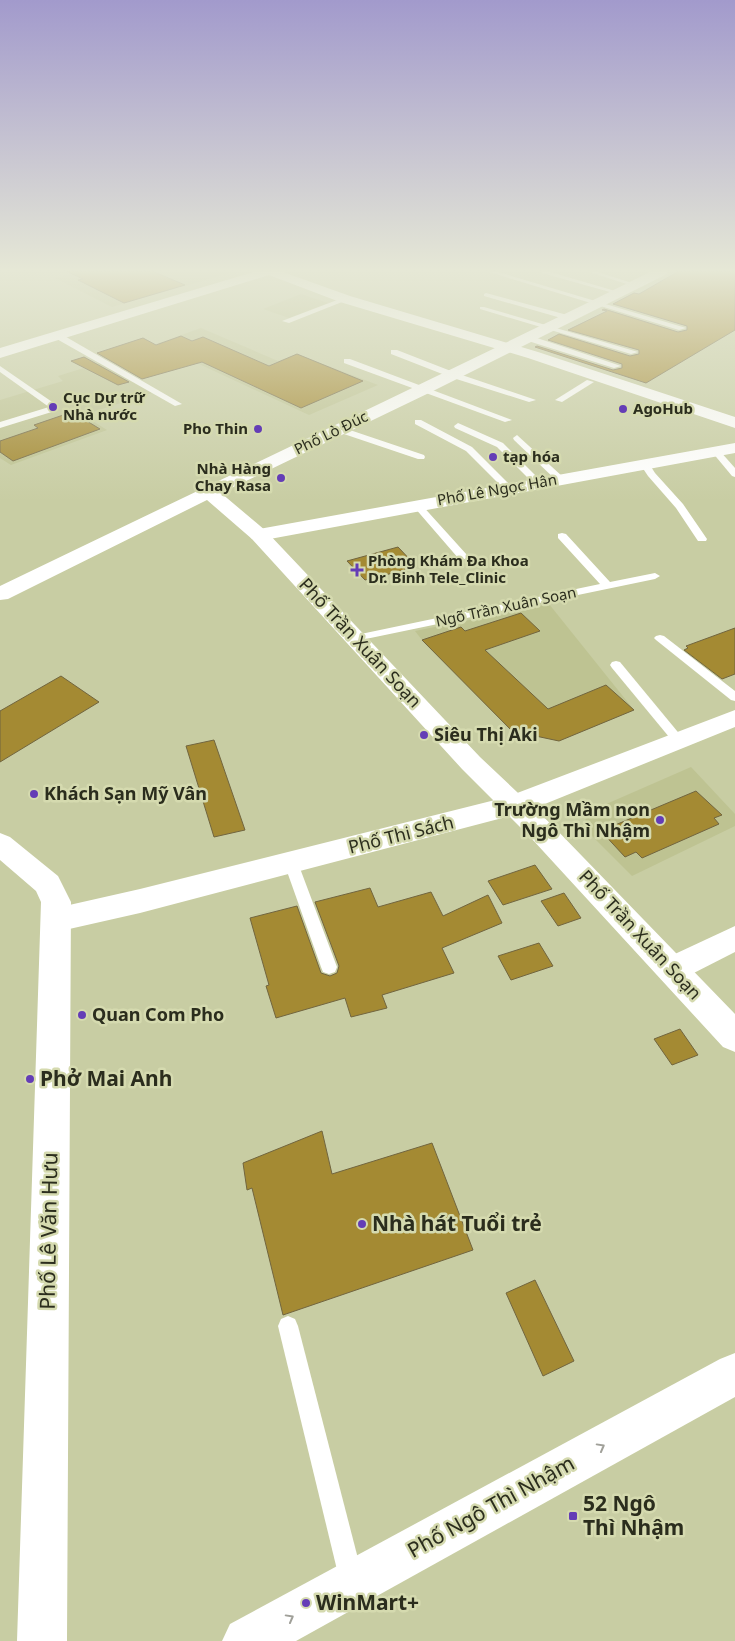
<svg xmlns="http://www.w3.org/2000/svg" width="735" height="1641" font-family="'Noto Sans',sans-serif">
<rect width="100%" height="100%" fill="#c8cda3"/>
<g fill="#bec392">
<polygon points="85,271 167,271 172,273 179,271 230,271 230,273 112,307 55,278"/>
<polygon points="301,294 328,303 289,318 263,309"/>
<polygon points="201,328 278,361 297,354 378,385 309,415 156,344"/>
<polygon points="103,362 152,393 83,415 107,430 11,465 0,458 0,400 63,381 58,376"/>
<polygon points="549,604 634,710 559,741 512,731 422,640 415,631"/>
<polygon points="691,767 735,814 735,826 632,876 583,827 588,812"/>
</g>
<g fill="#a48a33" stroke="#71653f">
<polygon points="66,271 152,271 185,285 124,303 78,280 83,279"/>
<polygon points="679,271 735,271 735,330 646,383 535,347 537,346 613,370 622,368 622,364 548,340 559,334 630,356 639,354 639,350 568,330 607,311 602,310 604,309 678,332 687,330 687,326 613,304 634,293 639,294"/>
<polygon points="181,336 192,341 203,337 269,366 297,354 363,381 301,408 202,362 142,379 97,353 143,338 156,345"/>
<polygon points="84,357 129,382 118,385 71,361"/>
<polygon points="72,412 100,429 13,461 0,452 0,441 38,428 34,425"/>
<polygon points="398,547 417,567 365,580 347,561"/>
<polygon points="521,613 540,631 485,650 548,709 606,685 634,710 559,741 512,731 422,640 461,627 465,631"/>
<polygon points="735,628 735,674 722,679 684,650 688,648 686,646"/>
<polygon points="61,676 99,702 0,762 0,711"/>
<polygon points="214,740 245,830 214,837 186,746"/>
<polygon points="696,791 722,815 714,818 719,824 642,858 636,852 625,857 601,831"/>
<polygon points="535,865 552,889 503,905 488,881"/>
<polygon points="370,888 378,907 431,892 443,916 488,895 502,923 442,948 454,973 382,995 387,1008 351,1017 345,998 276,1018 266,986 269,985 250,918 297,906 321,973 330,976 337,973 339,966 315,902"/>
<polygon points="564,893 581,918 558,926 541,901"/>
<polygon points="539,943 553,966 511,980 498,956"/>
<polygon points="680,1029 698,1055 672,1065 654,1039"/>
<polygon points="322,1131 332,1174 432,1143 473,1250 283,1315 252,1188 247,1190 243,1163"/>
<polygon points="535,1280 574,1361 543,1376 506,1293"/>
</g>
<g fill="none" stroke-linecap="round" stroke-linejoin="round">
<g fill="#fff" fill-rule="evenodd">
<polygon points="486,271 495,271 686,328 679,330"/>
<polygon points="542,271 547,271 622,293 617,294 542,273"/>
<polygon points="586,271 595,271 638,285 633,286"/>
<polygon points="486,293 571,316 572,318 568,320 484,296 484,294"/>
<polygon points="345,297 347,298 347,300 289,323 282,321"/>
<polygon points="480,307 484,307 638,352 631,354 480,309"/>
<polygon points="55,334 61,334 182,404 175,406 55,338"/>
<polygon points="525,336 531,336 621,366 614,368 525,340"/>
<polygon points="391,350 397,350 456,373 536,400 529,402 450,377 391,354"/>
<polygon points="344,359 350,359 512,420 505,422 344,363"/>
<polygon points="0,366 58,406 58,410 0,428 0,422 49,407 0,372"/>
<polygon points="587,380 594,382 562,402 555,400"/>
<polygon points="415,420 421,420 472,447 511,486 511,490 505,490 466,451 415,424"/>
<polygon points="458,423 503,443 541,481 541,485 535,485 497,447 455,428 454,426"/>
<polygon points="338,426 424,455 425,457 424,459 418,459 335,431 334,429"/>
<polygon points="517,435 563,477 563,481 557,481 514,440 513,438"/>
<polygon points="716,449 719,450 735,468 735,477 732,476 712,452"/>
<polygon points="645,461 648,462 655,473 683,504 707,539 706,541 698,541 676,508 648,476 640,464"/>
<polygon points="417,502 420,503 467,555 468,557 467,559 459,559 414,507 412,505"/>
<polygon points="562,533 566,534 610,582 655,573 660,576 655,579 356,641 350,638 356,635 600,584 558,538 558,534"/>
<polygon points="660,635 664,636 735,691 735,701 731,700 656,640 654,638 656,636"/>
<polygon points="616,661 620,662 682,737 684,740 682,743 674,743 612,668 610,665 612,662"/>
<polygon points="291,858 296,859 298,863 337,967 335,972 329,974 323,972 321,967 284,863 286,859"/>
<polygon points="288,1316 295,1319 298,1326 363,1578 359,1586 351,1590 343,1586 339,1578 278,1326 281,1319"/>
</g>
<g fill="#fff" fill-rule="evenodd">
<polygon points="257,271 280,271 350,296 538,352 735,417 735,428 528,358 340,302 269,275 0,358 0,348"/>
<polygon points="735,443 735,453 259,541 252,539 249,535 252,531 259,529"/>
<polygon points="735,710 735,727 525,812 140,913 56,932 45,929 41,920 45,911 56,908 140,889 507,797"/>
<polygon points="735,926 735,952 684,978 673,982 662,978 657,969 662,960"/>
</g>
<g fill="#fff" fill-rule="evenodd">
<path d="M 652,271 L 668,271 L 667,274 L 431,392 L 221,493 L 266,531 L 480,757 L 552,825 L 735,1014 L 735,1052 L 723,1047 L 532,839 L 462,769 L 252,539 L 207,500 L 8,599 L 0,600 L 0,586 C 217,481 436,378 652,271 Z"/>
<polygon points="0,833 10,837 58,876 71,902 67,1641 17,1641 41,902 36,891 0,860"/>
<polygon points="735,1353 735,1397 296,1641 222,1641 230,1624 720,1359"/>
</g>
</g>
<defs><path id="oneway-chevron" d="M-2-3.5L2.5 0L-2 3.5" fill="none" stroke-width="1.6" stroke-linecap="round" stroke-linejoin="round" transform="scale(1.25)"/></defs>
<g stroke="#a0a099">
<use href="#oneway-chevron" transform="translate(601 1447) rotate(-29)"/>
<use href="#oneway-chevron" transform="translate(290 1618) rotate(-29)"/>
</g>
<linearGradient id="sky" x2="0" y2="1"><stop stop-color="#a29acc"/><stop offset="0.54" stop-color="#e6e8d6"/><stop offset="1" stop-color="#e6e8d6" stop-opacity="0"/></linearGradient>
<rect width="735" height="501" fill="url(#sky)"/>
<g fill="#643db6" stroke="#d5daaf" stroke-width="2">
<circle cx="53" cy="407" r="5"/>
<circle cx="623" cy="409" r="5"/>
<circle cx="258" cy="429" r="5"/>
<circle cx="493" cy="457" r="5"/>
<circle cx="281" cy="478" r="5"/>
<path d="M354.5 562.5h5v5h5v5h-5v5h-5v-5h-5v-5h5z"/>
<circle cx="424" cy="735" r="5"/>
<circle cx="34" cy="794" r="5"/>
<circle cx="660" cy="820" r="5"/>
<circle cx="82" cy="1015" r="5"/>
<circle cx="30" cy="1079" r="5"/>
<circle cx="362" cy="1224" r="5"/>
<rect x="568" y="1511" width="10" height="10" rx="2.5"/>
<circle cx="306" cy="1603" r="5"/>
</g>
<g text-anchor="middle" stroke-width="5" stroke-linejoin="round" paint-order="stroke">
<g font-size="15" font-weight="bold" fill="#2b2d1d" stroke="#d5daaf" text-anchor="start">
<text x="63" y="403">Cục Dự trữ<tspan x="63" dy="17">Nhà nước</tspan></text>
<text x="633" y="414">AgoHub</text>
<text x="248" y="434" text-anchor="end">Pho Thin</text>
<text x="503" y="462">tạp hóa</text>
<text x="271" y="474" text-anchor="end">Nhà Hàng<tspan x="271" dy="17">Chay Rasa</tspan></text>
<text x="368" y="566">Phòng Khám Đa Khoa<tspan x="368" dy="17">Dr. Binh Tele_Clinic</tspan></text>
</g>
<g font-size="15" fill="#2b2d1d" stroke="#d5daaf">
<text transform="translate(331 433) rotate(-26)" y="5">Phố Lò Đúc</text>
<text transform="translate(497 490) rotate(-10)" y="5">Phố Lê Ngọc Hân</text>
<text transform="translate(506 607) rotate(-12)" y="5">Ngõ Trần Xuân Soạn</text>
</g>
<g font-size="18" fill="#2b2d1d" stroke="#d5daaf">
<text transform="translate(360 643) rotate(47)" y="6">Phố Trần Xuân Soạn</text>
<text transform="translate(401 835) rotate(-14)" y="6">Phố Thi Sách</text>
<text transform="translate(640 935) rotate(47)" y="6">Phố Trần Xuân Soạn</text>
</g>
<g font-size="18" font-weight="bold" fill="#2b2d1d" stroke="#d5daaf" text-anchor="start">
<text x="434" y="741">Siêu Thị Aki</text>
<text x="44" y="800">Khách Sạn Mỹ Vân</text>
<text x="650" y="816" text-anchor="end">Trường Mầm non<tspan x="650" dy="21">Ngô Thì Nhậm</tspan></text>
<text x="92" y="1021">Quan Com Pho</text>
</g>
<g font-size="21" font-weight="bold" fill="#2b2d1d" stroke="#d5daaf" text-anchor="start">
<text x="40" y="1086">Phở Mai Anh</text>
<text x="372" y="1231">Nhà hát Tuổi trẻ</text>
<text x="583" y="1511">52 Ngô<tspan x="583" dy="24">Thì Nhậm</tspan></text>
<text x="316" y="1610">WinMart+</text>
</g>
<g font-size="21" fill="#2b2d1d" stroke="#d5daaf">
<text transform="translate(49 1231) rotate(-89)" y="7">Phố Lê Văn Hưu</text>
<text transform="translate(491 1507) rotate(-29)" y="7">Phố Ngô Thì Nhậm</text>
</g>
</g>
</svg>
